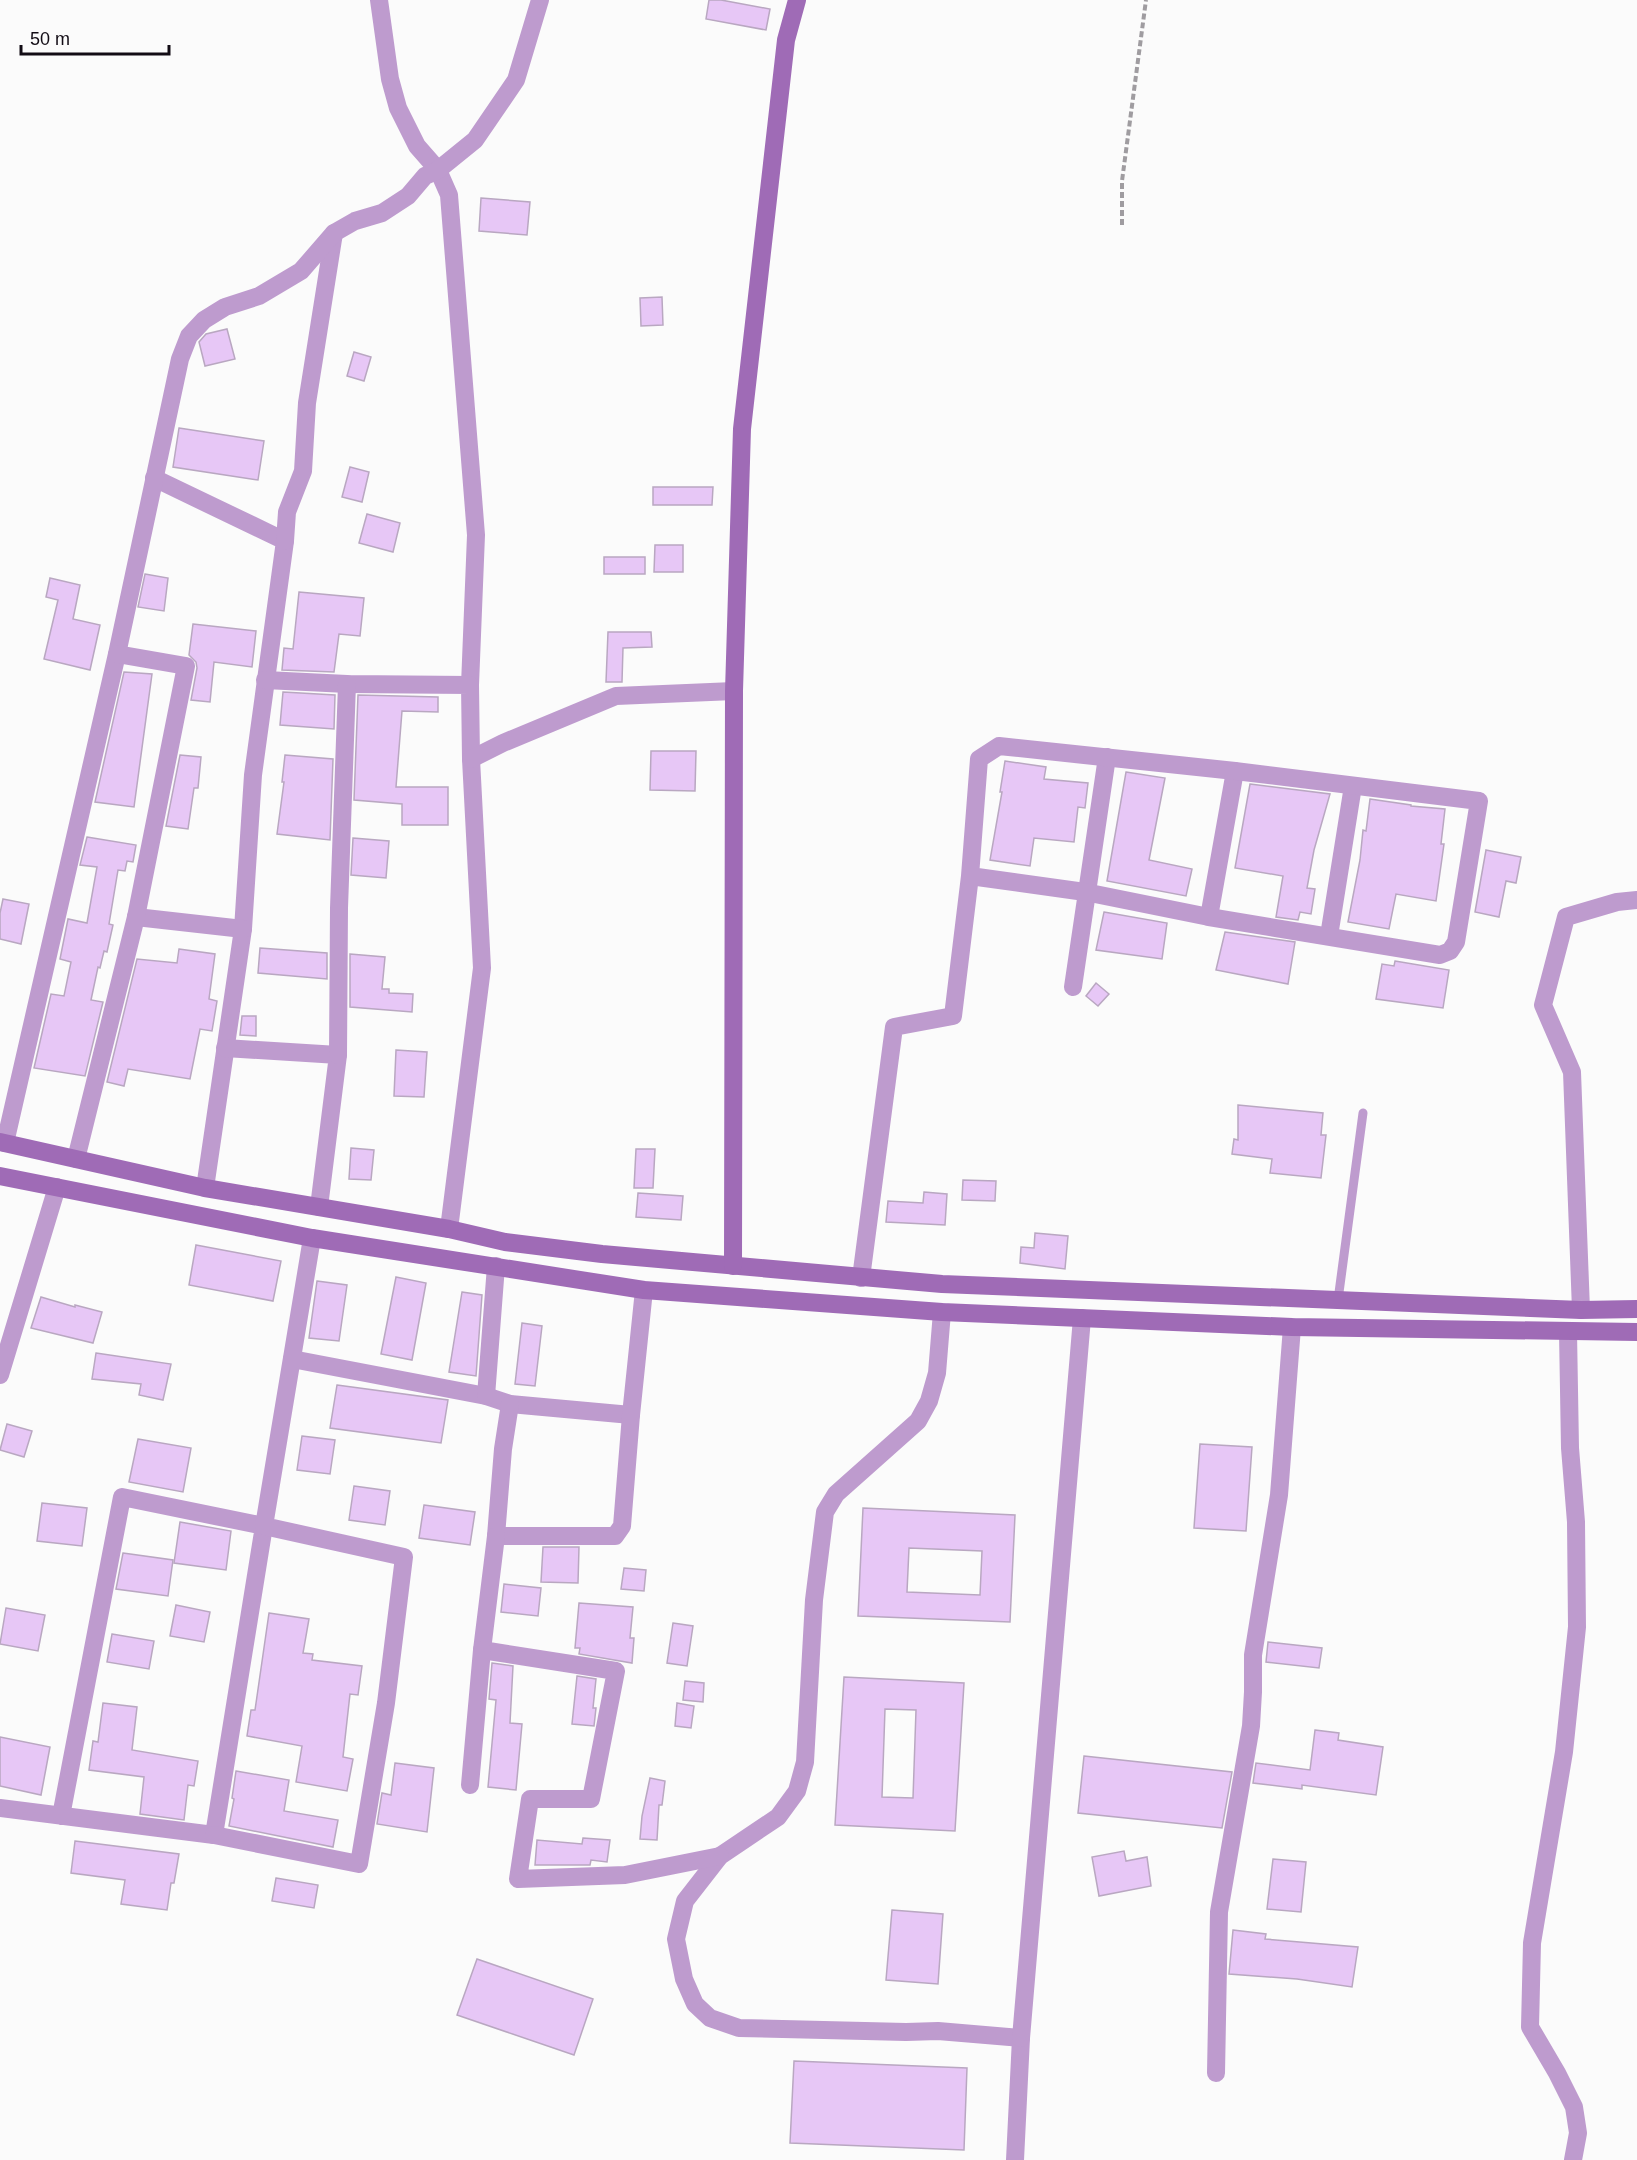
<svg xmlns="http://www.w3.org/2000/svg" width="1637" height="2160" font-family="Arial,sans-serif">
<rect width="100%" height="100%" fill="#fbfbfb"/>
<g fill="#e7c7f6" stroke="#b9a7c1" stroke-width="1.5" fill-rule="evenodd">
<polygon points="709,0 721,0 770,9 766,30 706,19"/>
<polygon points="481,198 530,202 527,235 479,231"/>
<polygon points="662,297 663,325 641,326 640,298"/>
<polygon points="227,329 235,359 205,366 199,342 206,334"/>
<polygon points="354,352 371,357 364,381 347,376"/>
<polygon points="179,428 264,441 258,480 173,467"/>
<polygon points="350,467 369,472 362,502 342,497"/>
<polygon points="653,487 713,487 712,505 653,505"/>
<polygon points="367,514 400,523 393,552 359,543"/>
<polygon points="655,545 683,545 683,572 654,572"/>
<rect x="604" y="557" width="41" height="17"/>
<polygon points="145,574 168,578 164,611 138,607"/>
<polygon points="50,578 80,585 73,619 100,625 90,670 44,659 58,600 46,597"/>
<polygon points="299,592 364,598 360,636 339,634 334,672 282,670 284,648 293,649"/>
<polygon points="193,624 256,631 252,667 214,662 210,702 191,700 197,668 196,662 189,655"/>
<polygon points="608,632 651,632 652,647 623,648 622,682 606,682"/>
<polygon points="124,672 152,674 134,807 95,802"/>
<polygon points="283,692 335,695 334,729 280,725"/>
<polygon points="358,695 438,697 438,712 402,711 396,787 448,787 448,825 402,825 402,804 354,800"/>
<polygon points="651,751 696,751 695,791 650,790"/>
<polygon points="180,755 201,757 198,788 194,788 188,829 166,826"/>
<polygon points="285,755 333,759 330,840 277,834 284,782 282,782"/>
<polygon points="1005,761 1046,767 1044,779 1088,783 1085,808 1078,807 1074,842 1034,838 1030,866 990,860 1002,792 1000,792"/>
<polygon points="1126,772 1165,778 1149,860 1192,869 1186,896 1107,881"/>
<polygon points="1250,784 1330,794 1314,850 1307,888 1315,889 1311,914 1300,912 1298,920 1276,917 1283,876 1235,868"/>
<polygon points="1370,799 1411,805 1411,806 1445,809 1441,844 1444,844 1436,901 1396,894 1389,929 1348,922 1360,860 1363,830 1366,831"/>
<polygon points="87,837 136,845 133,862 127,861 125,871 118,870 109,924 113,925 107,952 104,951 100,968 98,967 91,1000 103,1002 85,1076 34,1068 51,994 64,996 71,962 60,959 68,919 87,923 97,867 80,865"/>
<polygon points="353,838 389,841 386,878 351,875"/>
<polygon points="1486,850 1521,857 1516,883 1506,881 1499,917 1475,912"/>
<polygon points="3,899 29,904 21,944 0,939 0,913"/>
<polygon points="1104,912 1167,923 1162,959 1096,950"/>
<polygon points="1225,932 1295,942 1288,984 1216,970"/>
<polygon points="260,948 327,953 327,979 258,973"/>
<polygon points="179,949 215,954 209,999 217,1001 212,1031 200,1029 190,1079 128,1069 124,1086 107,1082 137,959 177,963"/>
<polygon points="350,954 385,957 382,989 389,989 389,993 413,994 412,1012 350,1007"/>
<polygon points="1395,961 1449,970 1443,1008 1376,999 1382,964 1394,966"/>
<polygon points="1096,983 1109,994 1098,1006 1086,996"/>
<polygon points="242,1016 256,1016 256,1036 240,1035"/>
<polygon points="396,1050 427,1052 424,1097 394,1096"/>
<polygon points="1238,1105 1323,1113 1321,1135 1326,1135 1321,1178 1270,1173 1272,1159 1232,1154 1234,1139 1238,1140"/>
<polygon points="351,1148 374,1150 371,1180 349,1179"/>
<polygon points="636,1149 655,1149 653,1188 634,1188"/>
<polygon points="963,1180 996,1181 995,1201 962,1200"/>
<polygon points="924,1192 947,1194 945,1225 886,1222 888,1201 923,1203"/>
<polygon points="638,1193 683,1196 681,1220 636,1217"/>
<polygon points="1035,1233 1068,1236 1065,1269 1020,1263 1021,1247 1034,1248"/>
<polygon points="196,1245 281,1261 273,1301 189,1285"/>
<polygon points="396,1277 426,1283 412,1360 381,1354"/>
<polygon points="317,1281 347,1285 339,1341 309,1338"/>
<polygon points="462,1292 482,1295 476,1376 449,1372"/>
<polygon points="41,1297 75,1307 75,1305 102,1312 93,1343 31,1328"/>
<polygon points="522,1323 542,1326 535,1386 515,1384"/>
<polygon points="96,1353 171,1364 163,1400 139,1395 141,1384 92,1379"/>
<polygon points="337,1385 448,1400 441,1443 330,1428"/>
<polygon points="7,1424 32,1431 24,1457 0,1450"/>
<polygon points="302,1436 335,1440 330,1474 297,1470"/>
<polygon points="138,1439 191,1448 183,1492 129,1482"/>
<polygon points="1200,1444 1252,1447 1246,1531 1194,1528"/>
<polygon points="354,1486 390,1491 385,1525 349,1520"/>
<polygon points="42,1503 87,1508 82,1546 37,1541"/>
<polygon points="424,1505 475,1512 470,1545 419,1538"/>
<path d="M 863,1508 L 1015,1515 L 1010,1622 L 858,1616 ZM 909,1548 L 982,1551 L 980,1595 L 907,1592 Z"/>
<polygon points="180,1522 231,1531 226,1570 174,1563"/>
<polygon points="543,1547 579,1547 578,1583 541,1582"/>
<polygon points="123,1553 173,1560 168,1596 116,1589"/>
<polygon points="624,1568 646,1570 644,1591 621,1589"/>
<polygon points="504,1584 541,1588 538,1616 501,1612"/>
<polygon points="579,1603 633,1607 630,1638 634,1638 632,1663 579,1654 580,1648 575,1648"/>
<polygon points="176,1605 210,1612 204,1642 170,1636"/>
<polygon points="6,1608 45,1615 38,1651 0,1644"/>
<polygon points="269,1613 309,1619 303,1653 313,1654 312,1660 362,1666 358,1695 350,1694 343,1757 353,1759 347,1791 296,1782 302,1746 247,1736 251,1710 255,1710"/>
<polygon points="673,1623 693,1626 687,1666 667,1663"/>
<polygon points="112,1634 154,1641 149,1669 107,1662"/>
<polygon points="1268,1642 1322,1648 1319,1668 1266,1662"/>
<polygon points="492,1663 513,1666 510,1723 522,1724 516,1790 488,1787 496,1700 489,1699"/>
<polygon points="577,1676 596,1679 593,1708 596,1708 594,1726 572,1724"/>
<path d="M 844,1677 L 964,1683 L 955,1831 L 835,1825 ZM 885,1709 L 916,1710 L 913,1798 L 882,1797 Z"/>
<polygon points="685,1681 704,1683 703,1702 683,1700"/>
<polygon points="103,1703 137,1707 132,1750 198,1761 194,1786 188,1785 184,1820 140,1814 144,1777 89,1770 93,1741 98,1742"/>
<polygon points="677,1703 694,1706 691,1728 675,1726"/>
<polygon points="1315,1730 1339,1733 1338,1740 1383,1747 1376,1795 1302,1785 1302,1789 1253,1783 1256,1763 1310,1770"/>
<polygon points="0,1737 50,1747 41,1795 0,1786"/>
<polygon points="1084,1756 1232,1772 1222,1828 1078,1813"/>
<polygon points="395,1763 434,1768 427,1832 377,1824 382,1793 391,1795"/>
<polygon points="236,1771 289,1780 284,1811 338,1820 333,1847 229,1826 234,1799 232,1798"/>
<polygon points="650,1778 665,1781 662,1805 659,1805 657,1840 640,1839 642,1816"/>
<polygon points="583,1838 610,1840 607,1862 591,1860 590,1865 535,1865 537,1840 582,1844"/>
<polygon points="75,1841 179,1854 174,1883 171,1883 167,1910 121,1904 125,1880 71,1873"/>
<polygon points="1124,1851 1126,1861 1147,1857 1151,1886 1099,1896 1092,1857"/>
<polygon points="1273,1859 1306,1862 1301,1912 1267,1909"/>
<polygon points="276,1878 318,1885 314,1908 272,1901"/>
<polygon points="892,1910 943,1914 938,1984 886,1980"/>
<polygon points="1233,1930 1266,1934 1265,1939 1358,1947 1352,1987 1297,1979 1229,1974"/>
<polygon points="477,1959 593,1999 574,2055 457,2015"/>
<polygon points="794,2061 967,2068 964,2150 790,2143"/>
</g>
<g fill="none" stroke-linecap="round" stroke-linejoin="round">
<polyline stroke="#9f9ca0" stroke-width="4" stroke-dasharray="6 3" stroke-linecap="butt" points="1122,225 1122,181 1146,0"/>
<polyline stroke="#be9bce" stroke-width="9" points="1338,1300 1363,1113"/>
<g stroke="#be9bce" stroke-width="18">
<polyline points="379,0 390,79 398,108 417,146 438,170 449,195 476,535 470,685"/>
<polyline points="154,478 285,541 253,775 243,929 205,1188"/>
<polyline points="285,541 287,512 303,471 307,403 334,233"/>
<polyline points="265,680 347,684 470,685 471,759 482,968 449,1229"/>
<polyline points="471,759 503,743 616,696 734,691"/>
<polyline points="136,917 243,929"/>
<polyline points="1209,917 1235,771"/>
<polyline points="1329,936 1353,786"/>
<polyline points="1073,987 1107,757"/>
<polyline points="225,1048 338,1055 319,1207"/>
<polyline points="338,1055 339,908 347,684"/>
<polyline points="5,1143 117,654 180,359 189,336 204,320 225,307 259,296 301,271 334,233 355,221 382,213 408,196 425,176 438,170 475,140 516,80 540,0"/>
<polyline points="76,1159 136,917 186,666 117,654"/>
<polyline points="861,1278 894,1027 953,1016 970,876 1085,892 1209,917 1440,955 1450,951 1456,942 1479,801 1235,771 999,746 979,759 970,876"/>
<polyline points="1581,1310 1572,1072 1543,1005 1566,917 1617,902 1637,900"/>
<polyline points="942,1312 937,1373 929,1401 918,1421 836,1494 825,1512 814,1600 805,1762 797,1791 778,1817 720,1856 685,1901 676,1939 684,1979 695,2004 710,2018 739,2028 906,2032 938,2031 1021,2038 1015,2160"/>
<polyline points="1568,1332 1570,1448 1576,1522 1577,1627 1564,1752 1532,1943 1530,2027 1557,2073 1574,2107 1578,2133 1573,2160"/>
<polyline points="292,1359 486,1396 510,1404 631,1415"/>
<polyline points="0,1375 57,1187"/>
<polyline points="486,1396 496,1266"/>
<polyline points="510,1404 503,1449 496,1536 615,1536 622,1526 631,1415 644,1290"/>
<polyline points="496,1536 482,1650 616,1671 591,1799 530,1799 518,1879 625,1875 720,1856"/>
<polyline points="470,1785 482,1650"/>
<polyline points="0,1808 214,1835 264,1526 122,1497 61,1816"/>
<polyline points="214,1835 359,1864 386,1703 404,1557 264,1526 312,1238"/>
<polyline points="1021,2038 1082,1318"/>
<polyline points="1216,2073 1219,1912 1251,1726 1253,1692 1253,1655 1279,1495 1292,1327"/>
</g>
<g stroke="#9f6bb6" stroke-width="18">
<polyline points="0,1142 205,1188 449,1229 505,1242 602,1254 942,1284 1581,1310 1637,1309"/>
<polyline points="0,1176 312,1238 644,1290 942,1312 1292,1327 1637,1332"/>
<polyline points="733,1266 734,691 742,429 786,40 797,0"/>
</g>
</g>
<path d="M21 45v9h148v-9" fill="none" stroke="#120c15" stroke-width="3"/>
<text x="30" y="45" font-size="18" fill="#120c15" stroke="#fbfbfb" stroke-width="4.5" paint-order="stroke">50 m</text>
</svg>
